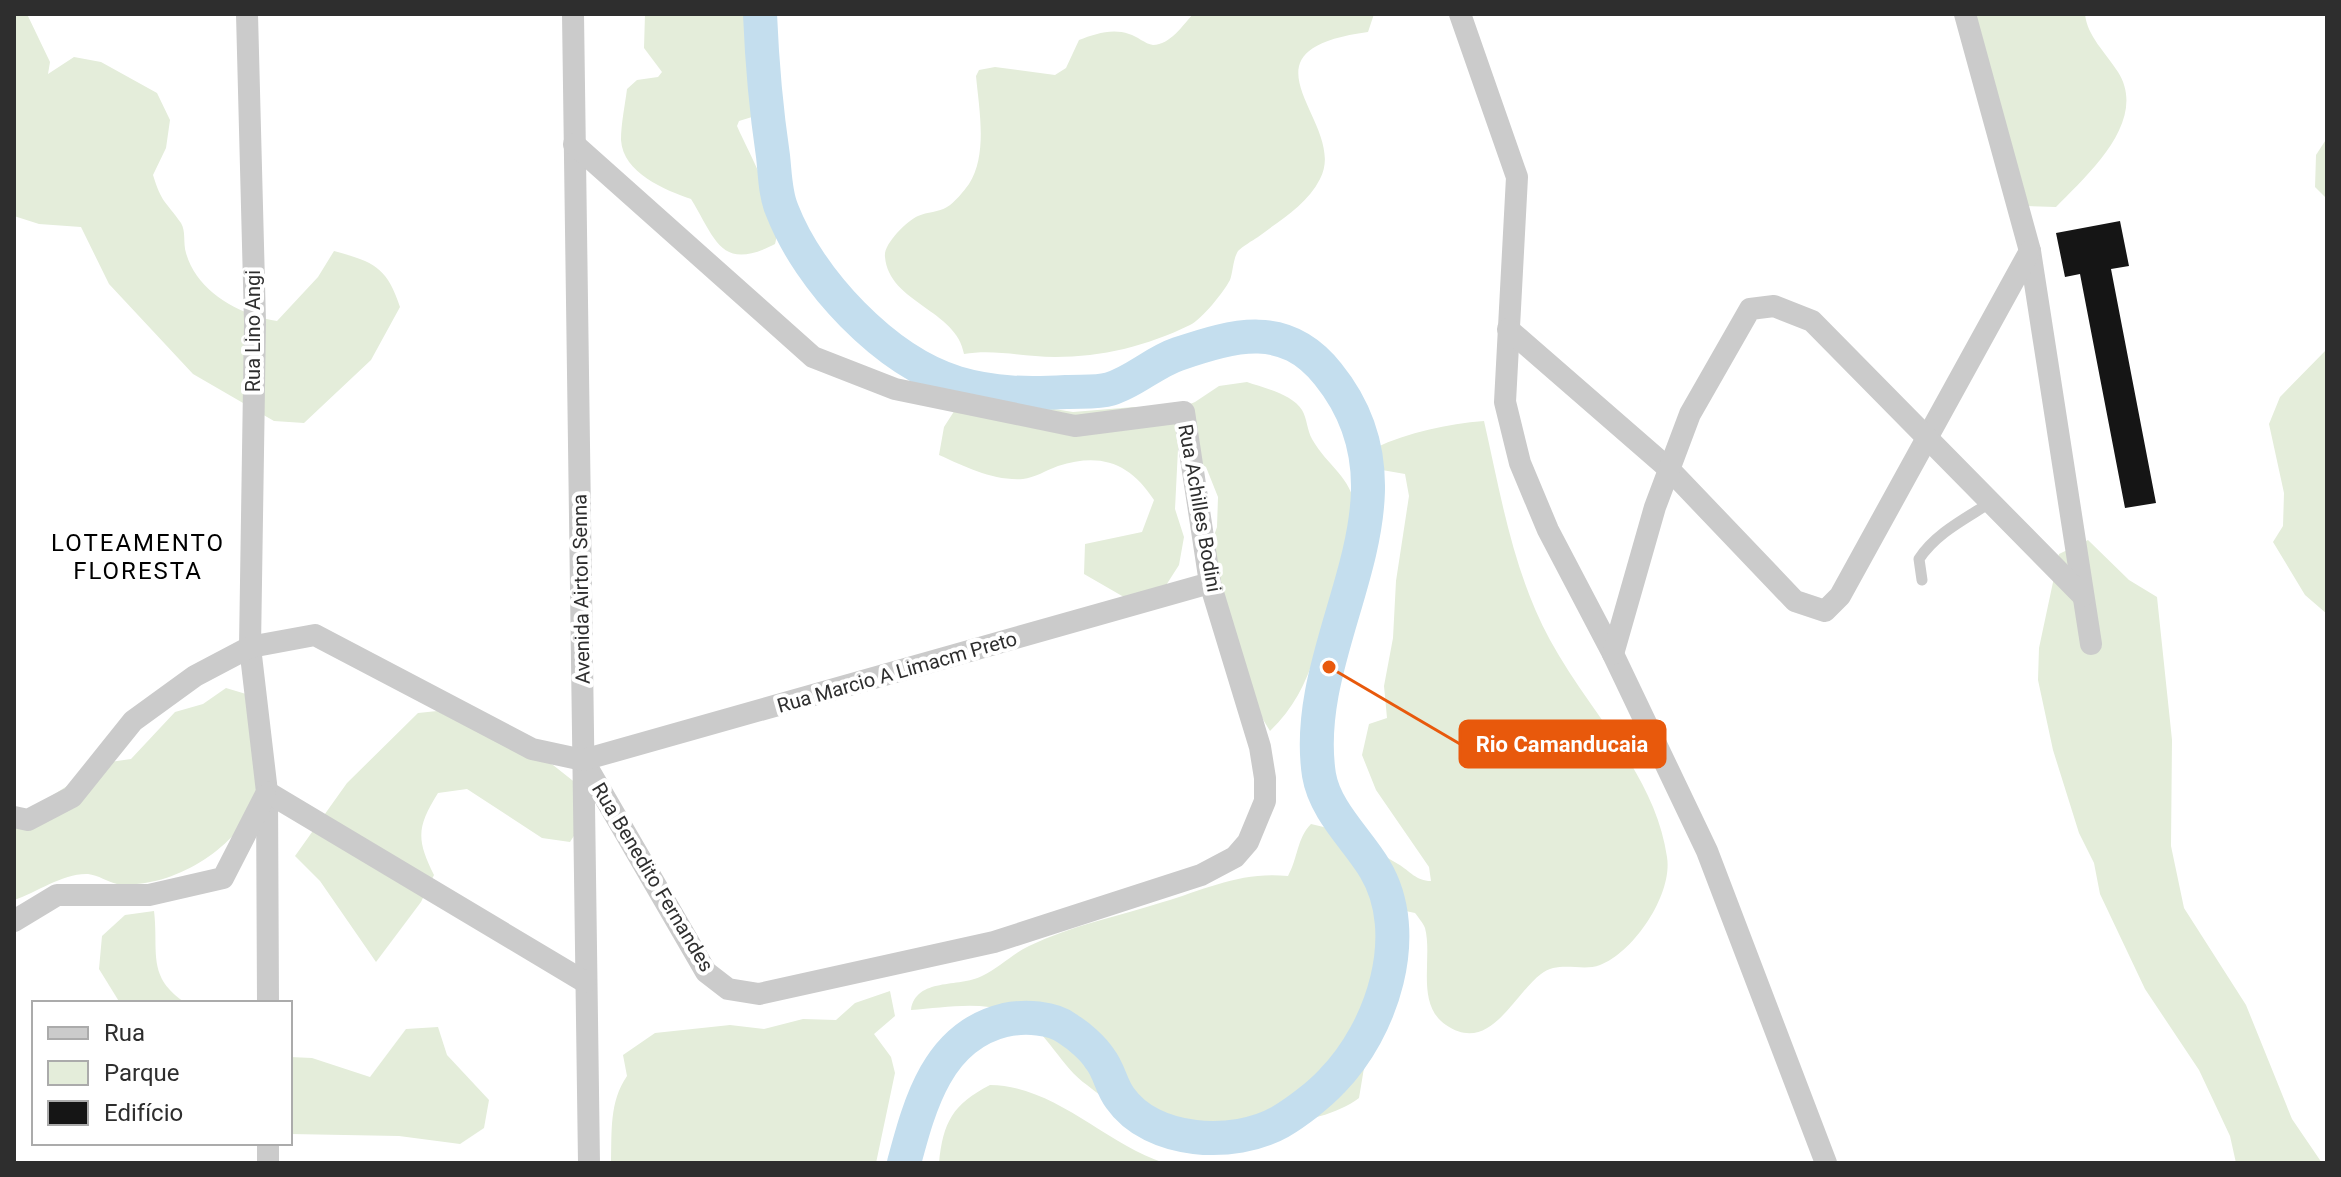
<svg xmlns="http://www.w3.org/2000/svg" width="2341" height="1177" font-family="Roboto,sans-serif">
<rect width="100%" height="100%" fill="#fff"/>
<g fill="#e4edda">
<path d="M 14,14 L 27,14 L 50,62 L 48,74 L 74,57 L 101,62 L 157,93 L 170,120 L 166,148 L 153,175 C 162,204 165,200 181,223 C 186,231 183,243 186,253 C 197,292 240,315 277,321 L 318,277 L 334,251 C 374,262 387,267 400,307 L 371,360 L 304,423 L 274,421 L 193,374 L 109,284 L 81,227 L 39,224 L 14,216 Z"/>
<path d="M 645,14 L 759,14 L 764,65 L 752,117 L 739,121 L 737,126 C 750,156 784,214 775,244 C 721,272 716,240 691,199 C 665,190 623,173 621,140 C 621,124 625,105 627,89 L 637,80 L 658,77 L 662,72 L 644,48 Z"/>
<path d="M 1193,14 L 1374,14 L 1368,32 C 1226,51 1350,123 1320,179 C 1307,205 1280,220 1258,237 C 1252,241 1243,246 1238,251 C 1233,259 1233,272 1230,280 C 1223,293 1202,319 1190,325 C 1147,346 1102,357 1055,357 C 1024,357 995,349 964,354 C 957,310 889,303 885,257 C 883,244 907,221 918,216 C 927,212 939,212 947,207 C 954,203 964,191 969,184 C 988,154 979,109 976,76 L 979,70 L 995,67 L 1055,75 L 1066,68 L 1079,40 C 1095,34 1112,28 1129,34 C 1137,36 1145,44 1153,45 C 1170,45 1183,25 1193,14 Z"/>
<path d="M 1974,14 L 2085,14 C 2087,36 2106,53 2118,72 C 2149,121 2087,175 2056,207 L 2024,206 Z"/>
<polygon points="2327,138 2327,199 2315,187 2316,155"/>
<polygon points="2327,349 2327,614 2305,595 2273,542 2283,526 2284,493 2269,424 2280,397"/>
<path d="M 1247,382 C 1264,388 1292,394 1302,410 C 1307,418 1307,430 1312,439 C 1328,467 1351,476 1356,510 C 1359,527 1344,552 1339,569 C 1320,626 1317,687 1270,731 L 1247,693 L 1207,556 L 1217,527 L 1218,497 L 1206,467 L 1178,449 L 1175,509 L 1184,537 L 1179,565 L 1163,590 L 1136,604 L 1084,574 L 1085,544 L 1142,532 L 1154,500 C 1130,463 1101,452 1058,466 C 1047,470 1034,478 1023,479 C 993,481 966,467 939,455 L 944,427 L 960,402 L 988,393 L 1017,403 L 1073,412 L 1134,407 L 1165,414 L 1195,402 L 1219,386 Z"/>
<path d="M 1484,421 C 1501,496 1513,572 1550,640 C 1589,712 1655,774 1667,857 C 1673,894 1634,952 1600,965 C 1582,972 1559,960 1541,974 C 1513,995 1490,1055 1446,1025 C 1415,1004 1433,958 1425,928 C 1423,923 1418,917 1415,913 L 1401,910 L 1386,936 L 1359,1098 C 1304,1139 1180,1127 1117,1105 C 1106,1101 1096,1092 1087,1085 C 1058,1065 1043,1021 1008,1011 C 977,1001 942,1008 911,1010 C 916,977 959,988 982,976 C 999,968 1012,954 1029,946 C 1072,925 1117,917 1163,902 C 1206,889 1242,871 1288,876 C 1298,858 1297,838 1311,824 C 1342,830 1371,848 1398,864 C 1410,871 1416,881 1431,881 L 1429,867 L 1376,790 L 1362,755 L 1369,724 L 1387,718 L 1384,686 L 1393,638 L 1396,581 L 1409,496 L 1405,474 L 1382,470 L 1373,455 L 1375,448 C 1409,432 1447,424 1484,421 Z"/>
<polygon points="2088,540 2129,580 2157,597 2172,740 2171,846 2184,908 2246,1005 2292,1119 2322,1163 2236,1163 2230,1136 2199,1070 2145,989 2100,894 2094,863 2079,833 2053,750 2038,680 2039,648 2059,554"/>
<path d="M 226,688 L 256,697 C 256,720 264,769 259,789 C 246,845 173,890 117,884 C 108,882 98,875 88,874 C 63,873 38,892 14,900 L 14,820 L 103,763 L 131,759 L 175,712 L 203,704 Z"/>
<path d="M 447,710 L 553,765 L 577,784 L 588,814 L 570,842 L 542,838 L 467,789 L 438,793 C 417,827 416,839 434,875 L 421,902 L 376,962 L 320,881 L 295,856 L 347,783 L 418,713 Z"/>
<path d="M 154,911 C 159,952 146,977 186,1003 L 120,1003 L 99,969 L 102,936 L 125,915 Z"/>
<path d="M 890,991 L 895,1016 L 874,1034 L 891,1057 L 895,1073 L 876,1163 L 611,1163 C 612,1132 609,1102 627,1076 L 623,1055 L 655,1033 L 730,1025 L 764,1029 L 803,1019 L 836,1020 L 855,1003 Z"/>
<polygon points="438,1027 447,1055 489,1100 484,1128 460,1144 399,1136 290,1134 290,1057 312,1058 370,1077 406,1029"/>
<path d="M 990,1085 C 1055,1086 1104,1143 1164,1163 L 939,1163 C 943,1122 953,1104 990,1085 Z"/>
</g>
<g fill="none" stroke-linecap="round" stroke-linejoin="round">
<path stroke="#c4deee" stroke-width="34" d="M 760,14 C 762,62 766,109 773,156 C 775,173 775,194 782,210 C 809,280 885,361 957,383 C 994,394 1029,394 1066,392 C 1080,391 1097,393 1110,389 C 1134,382 1154,362 1178,354 C 1235,335 1285,320 1328,374 C 1432,502 1298,638 1319,775 C 1325,811 1357,839 1375,869 C 1414,934 1382,1030 1332,1081 C 1319,1095 1297,1112 1280,1122 C 1234,1148 1152,1144 1120,1098 C 1111,1086 1109,1070 1100,1059 C 1093,1048 1079,1036 1068,1029 C 1053,1017 1024,1016 1005,1020 C 938,1036 920,1103 904,1163"/>
</g>
<polygon fill="#151515" points="2120,221 2129,266 2111,269 2156,503 2125,508 2080,274 2065,277 2056,233"/>
<g fill="none" stroke-linecap="round" stroke-linejoin="round">
<path stroke="#cbcbcb" stroke-width="11" d="M 1922,580 L 1919,559 C 1936,533 1965,519 1991,502"/>
<g stroke="#cbcbcb" stroke-width="22">
<polyline points="247,14 255,322 250,647 267,792 268,1003"/>
<polyline points="573,14 589,1163"/>
<polyline points="1460,14 1517,177 1505,402 1520,463 1548,530 1613,654 1707,851 1826,1163"/>
<polyline points="1965,14 2030,251 2091,644"/>
<polyline points="574,144 813,357 895,389 1075,426 1184,412 1210,583 1260,747 1265,778 1265,801 1248,842 1235,857 1201,875 994,942 759,994 728,989 706,972 583,760"/>
<polyline points="1508,329 1669,469 1795,601 1825,611 1840,596 2030,251"/>
<polyline points="1613,654 1655,507 1690,414 1750,309 1774,306 1812,321 2083,596"/>
<polyline points="267,792 585,982"/>
<polyline points="14,817 28,820 72,797 133,721 195,676 250,647 315,635 532,749 583,760 1210,583"/>
<polyline points="14,921 57,895 149,895 223,878 265,796"/>
<polyline points="268,1143 268,1163"/>
</g>
</g>
<g text-anchor="middle" stroke-width="8" stroke-linejoin="round" paint-order="stroke">
<g font-size="20" fill="#2e2e2e" stroke="#fff">
<text transform="translate(253 331) rotate(-90)" y="7">Rua Lino Angi</text>
<text transform="translate(1200 508) rotate(80)" y="7">Rua Achilles Bodini</text>
<text transform="translate(581 589) rotate(-91)" y="7">Avenida Airton Senna</text>
<text transform="translate(897 672) rotate(-16)" y="7">Rua Marcio A Limacm Preto</text>
<text transform="translate(653 877) rotate(59)" y="7">Rua Benedito Fernandes</text>
</g>
<g font-size="24" letter-spacing="2" fill="#000" stroke="#fff">
<text x="138" y="551">LOTEAMENTO<tspan x="138" dy="28">FLORESTA</tspan></text>
</g>
</g>
<path fill="none" stroke="#e8590c" stroke-width="3" d="M1329 667L1460 744"/>
<circle fill="#e8590c" stroke="#fff" stroke-width="3" cx="1329" cy="667" r="8"/>
<rect fill="#e8590c" stroke="#e8590c" stroke-width="3" x="1460" y="721" width="205" height="46" rx="8"/>
<g font-size="22" text-anchor="middle" font-weight="bold" fill="#fff">
<text x="1562" y="752">Rio Camanducaia</text>
</g>
<rect width="2341" height="1177" fill="none" stroke="#2e2e2e" stroke-width="32"/>
<rect x="32" y="1001" width="260" height="144" fill="#ffffff" stroke="#ababab" stroke-width="2"/>
<rect x="48" y="1027" width="40" height="12" fill="#cbcbcb" stroke="#ababab" stroke-width="2"/>
<text x="104" y="1041" font-size="24" fill="#2e2e2e">Rua</text>
<rect x="48" y="1061" width="40" height="24" fill="#e4edda" stroke="#ababab" stroke-width="2"/>
<text x="104" y="1081" font-size="24" fill="#2e2e2e">Parque</text>
<rect x="48" y="1101" width="40" height="24" fill="#151515" stroke="#ababab" stroke-width="2"/>
<text x="104" y="1121" font-size="24" fill="#2e2e2e">Edifício</text>
</svg>
